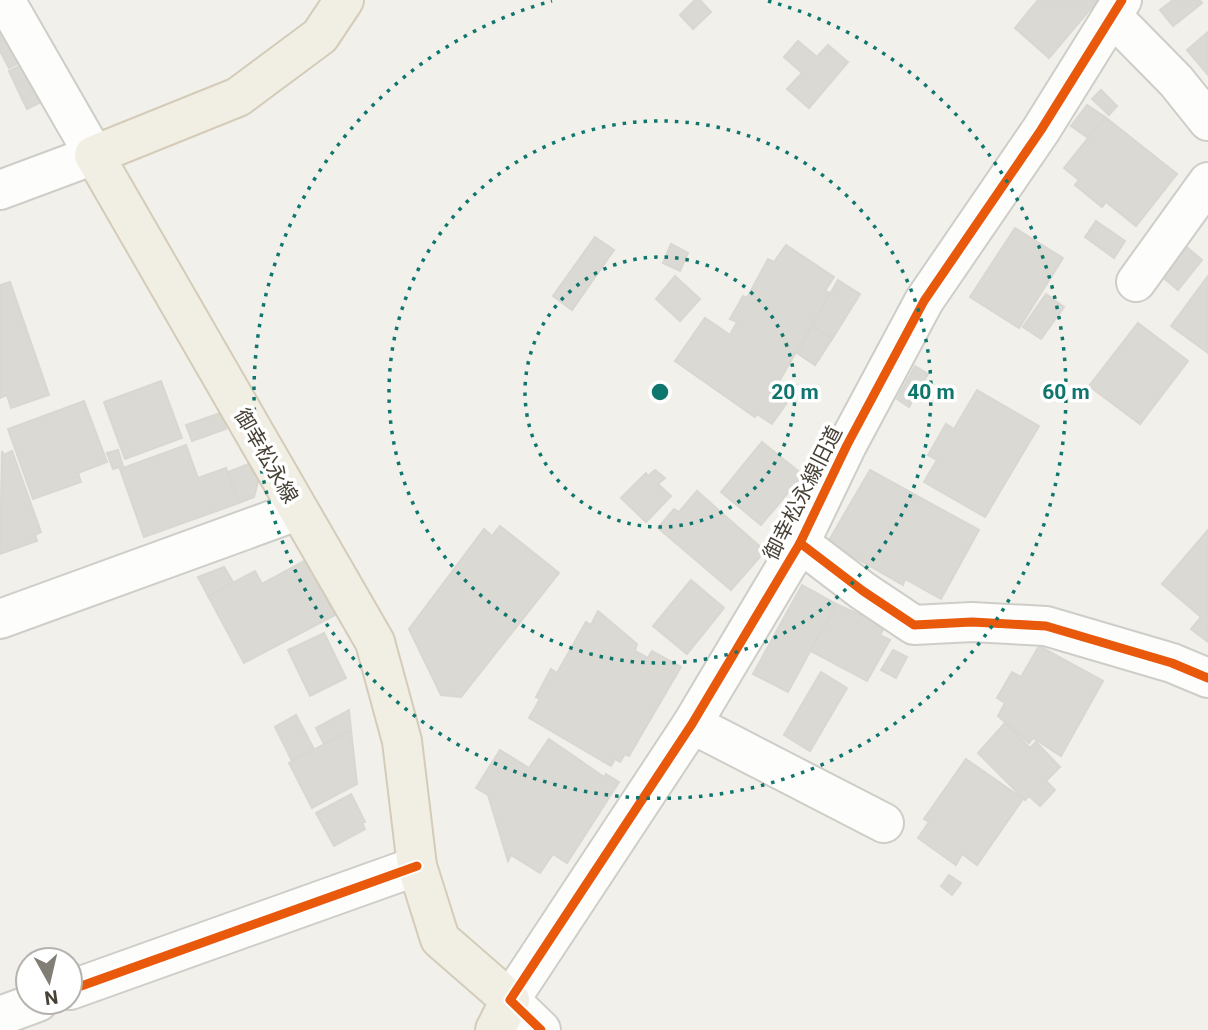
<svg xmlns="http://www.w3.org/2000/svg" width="1208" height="1030" font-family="Roboto,'Noto Sans JP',sans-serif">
<rect width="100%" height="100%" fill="#f1f0eb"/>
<g fill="#dbd9d3" stroke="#d9d7d1" stroke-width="2">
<polygon points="695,0 700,0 711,12 693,29 680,15"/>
<polygon points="1038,0 1098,0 1049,58 1015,28"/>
<polygon points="1173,0 1200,0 1202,3 1173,26 1160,10"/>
<polygon points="4,32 19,63 9,68 0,51 0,34"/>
<polygon points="1208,32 1208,75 1187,50"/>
<polygon points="798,41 817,57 828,45 848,62 809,108 787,89 802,73 784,57"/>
<polygon points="23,64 36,92 22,99 9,71"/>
<polygon points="1101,90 1117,106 1109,115 1092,99"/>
<polygon points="36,92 41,102 27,109 22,99"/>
<polygon points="1087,105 1105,117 1088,138 1071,126"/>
<polygon points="1105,117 1177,174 1136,226 1106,202 1102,207 1075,185 1079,180 1064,168"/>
<polygon points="1096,221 1125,241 1114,258 1085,237"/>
<polygon points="1015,228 1063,258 1019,328 970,297"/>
<polygon points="595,237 614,250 572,310 553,296"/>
<polygon points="671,244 688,253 680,271 663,263"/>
<polygon points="1183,244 1202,260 1178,290 1159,274"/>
<polygon points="786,245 834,277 825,291 830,293 776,387 791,397 772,424 757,414 755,417 675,361 705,318 730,335 737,322 730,319 743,296 747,298 768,259 774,262"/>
<polygon points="675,276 700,299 680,321 656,299"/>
<polygon points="1208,276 1208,353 1171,326"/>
<polygon points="838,280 860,294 832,339 812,326"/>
<polygon points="10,282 49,395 11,408 7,395 0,398 0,285"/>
<polygon points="1046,294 1064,307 1041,339 1023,327"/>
<polygon points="1138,323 1188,361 1140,424 1089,386"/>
<polygon points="812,326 832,339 815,365 797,353"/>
<polygon points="915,366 928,374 909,407 897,399"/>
<polygon points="161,381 182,438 125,459 104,402"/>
<polygon points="977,390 1039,426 985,517 924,482 937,460 928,455 946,424 954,429"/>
<polygon points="84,401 107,462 78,473 81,482 33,499 8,429"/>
<polygon points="220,413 226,429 192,441 186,425"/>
<polygon points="762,442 803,475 761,525 721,492"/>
<polygon points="186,445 198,478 226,468 239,503 144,537 120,469"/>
<polygon points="118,450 123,466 113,469 107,453"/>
<polygon points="2,451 4,455 12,451 41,532 35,535 37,541 0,554"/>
<polygon points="251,463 258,482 254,497 239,503 228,472"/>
<polygon points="655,470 665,478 658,484 671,496 646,522 621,498 646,473 648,476"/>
<polygon points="870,470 979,530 941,599 905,579 903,585 828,542"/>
<polygon points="697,491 765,551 731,590 658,528 674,509 679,512"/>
<polygon points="500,526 559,573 461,697 441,695 409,629 484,529 492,536"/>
<polygon points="1208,530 1208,642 1191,629 1201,617 1162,584"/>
<polygon points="306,560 335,615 244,663 208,596 255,571 262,584"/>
<polygon points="224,567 233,582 208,596 198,577"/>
<polygon points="691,580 724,608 687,654 653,626"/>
<polygon points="802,585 836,604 788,692 753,674"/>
<polygon points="836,604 885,626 880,635 890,640 867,681 811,651"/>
<polygon points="598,611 637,644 635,651 648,658 652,651 681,667 629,756 625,754 620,762 615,759 611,766 529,718 540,699 536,697 551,669 557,673 586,622 591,625"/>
<polygon points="324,633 346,678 310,696 288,650"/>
<polygon points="1039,646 1103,681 1061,756 1033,738 1029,743 998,716 1005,703 997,698 1012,672 1021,677"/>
<polygon points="893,650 907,657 896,678 881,670"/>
<polygon points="821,672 847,688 810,751 784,735"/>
<polygon points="349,710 351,730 324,744 316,728"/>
<polygon points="296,715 314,749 292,761 275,727"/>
<polygon points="1005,723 1030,748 1036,742 1060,767 1046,781 1055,790 1040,806 1029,796 1025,800 978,753"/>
<polygon points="351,730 357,784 312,808 289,763"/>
<polygon points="549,739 604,777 606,774 619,782 567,863 553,854 540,873 511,855 508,861 488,795 476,788 500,750 529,768"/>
<polygon points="966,759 1023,799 977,865 962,854 956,865 918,838 929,822 924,819"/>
<polygon points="351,794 365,822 362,823 365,829 334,846 316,813"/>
<polygon points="949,875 961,883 952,895 941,886"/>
</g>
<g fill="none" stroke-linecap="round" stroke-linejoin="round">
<g stroke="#cfcdc8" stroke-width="42">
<g id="minor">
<polyline points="1112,16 1176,81 1208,121"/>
<polyline points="0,190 94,155 5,0"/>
<polyline points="1136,282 1208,182"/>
<polyline points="800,543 863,591 914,625 972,622 1046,626 1172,663 1208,678"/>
<polyline points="0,619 297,511"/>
<polyline points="692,724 884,823"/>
<polyline points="70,990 417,866"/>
<polyline points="0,1016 38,1002"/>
<polyline points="541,1030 510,1000 692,724 800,543 847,445 924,301 1041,130 1122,0"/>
</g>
</g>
<g stroke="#d4ccb8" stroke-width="42">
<polyline id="major" points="344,0 320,36 238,97 94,155 375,642 402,741 417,866 440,939 510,1000 495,1030"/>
</g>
<use href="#minor" stroke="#fdfdfc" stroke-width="38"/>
<use href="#major" stroke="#f1eee4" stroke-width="38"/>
<g stroke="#fff" stroke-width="13">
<g id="cycleway">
<polyline points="800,543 863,591 914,625 972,622 1046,626 1172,663 1208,678"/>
<polyline points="70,990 417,866"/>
<polyline points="541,1030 510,1000 692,724 800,543 847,445 924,301 1041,130 1122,0"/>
</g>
</g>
<use href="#cycleway" stroke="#e8590c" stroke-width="9"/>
</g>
<g fill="none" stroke="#0f766e" stroke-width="3.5" stroke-dasharray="3.5 7">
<circle cx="660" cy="392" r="135"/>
<circle cx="660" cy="392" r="271"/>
<path d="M768 1A406 406 0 1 1 552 1"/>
</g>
<g text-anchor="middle" stroke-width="7" stroke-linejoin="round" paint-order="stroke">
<g font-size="21" fill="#484136" stroke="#fff">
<text transform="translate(266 456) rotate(60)" y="7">御幸松永線</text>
<text transform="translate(803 493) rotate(-63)" y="7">御幸松永線旧道</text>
</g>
</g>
<circle cx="660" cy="392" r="10" fill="#0f766e" stroke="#fff" stroke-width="3.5"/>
<g font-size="21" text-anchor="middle" font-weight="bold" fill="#0f766e" stroke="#fff" stroke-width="7" stroke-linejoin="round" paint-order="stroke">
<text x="795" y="399">20 m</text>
<text x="931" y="399">40 m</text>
<text x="1066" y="399">60 m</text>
</g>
<g transform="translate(49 981) rotate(172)"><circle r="33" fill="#ffffff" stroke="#b6b3af" stroke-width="2"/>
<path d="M0-5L12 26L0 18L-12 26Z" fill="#837e75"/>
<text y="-10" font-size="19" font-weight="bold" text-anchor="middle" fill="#484136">N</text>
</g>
</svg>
